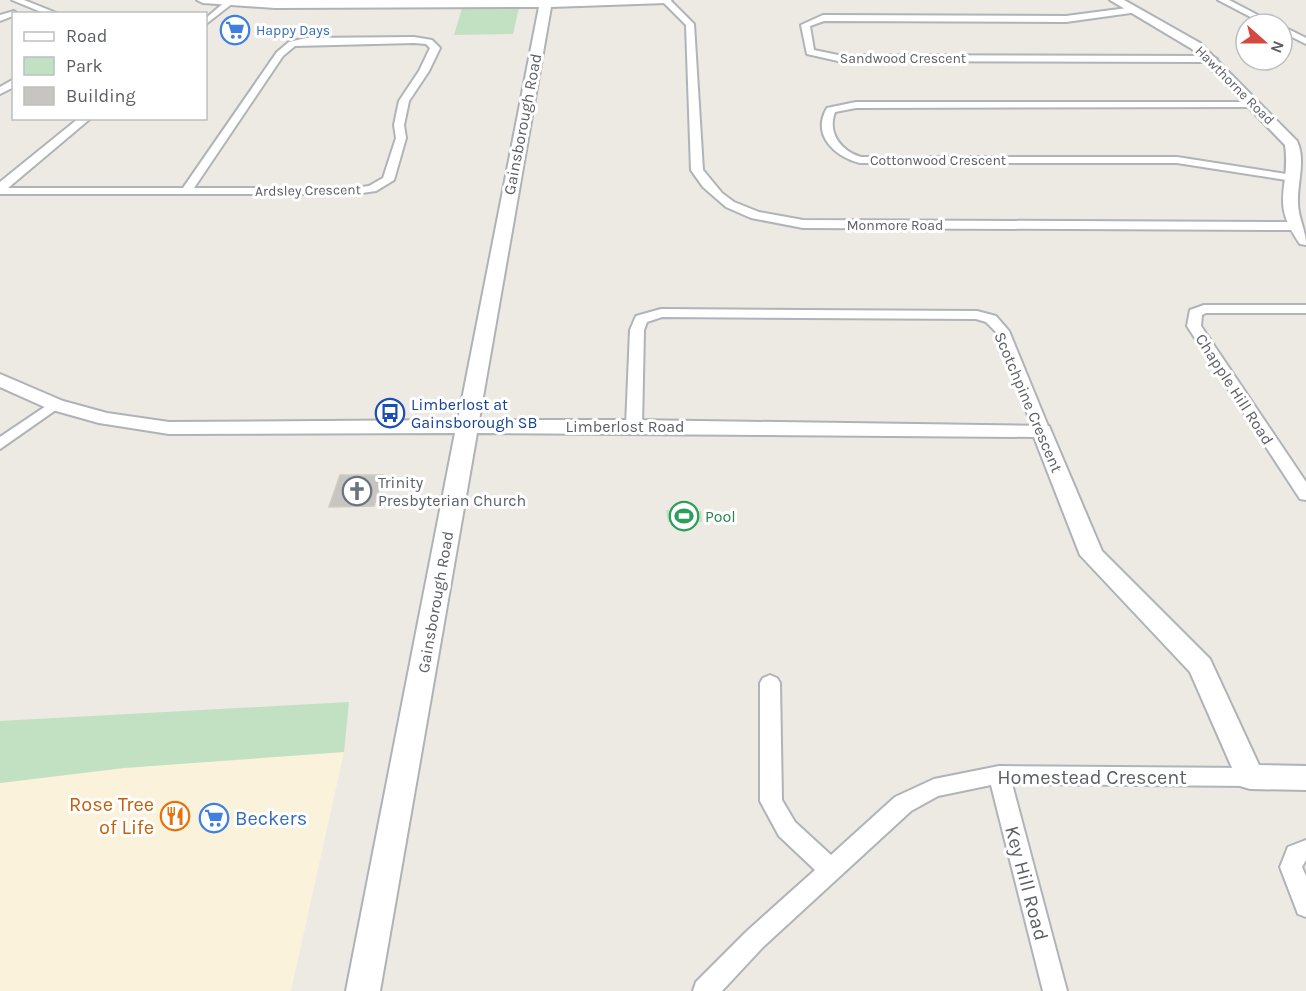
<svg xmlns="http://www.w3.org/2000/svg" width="1306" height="991" font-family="Karla,sans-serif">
<rect width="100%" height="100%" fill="#eceae3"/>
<polygon fill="#faf2da" points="344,752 291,991 0,991 0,783 124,768"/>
<g fill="#c2e1c2">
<polygon points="462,8 519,8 513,34 454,35"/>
<polygon points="666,510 701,511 702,522 668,522"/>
<polygon points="349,702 344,752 124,768 0,783 0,721"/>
</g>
<polygon fill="#c7c5c0" stroke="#d0cbc2" stroke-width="1.5" points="340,475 383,475 374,506 329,507"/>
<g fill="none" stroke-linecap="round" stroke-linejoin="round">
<g stroke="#b0b3b7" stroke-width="4">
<g id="street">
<polygon points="12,0 24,0 59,14 46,14"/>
<polygon points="661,0 670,0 694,24 703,170 722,193 734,202 759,212 803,220 1294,222 1300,226 1294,230 803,228 751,218 726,207 703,187 691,170 686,25"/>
<polygon points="1218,0 1229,0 1275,24 1264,24"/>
<polygon points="226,1 233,3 206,24 206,18"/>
<polygon points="1135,7 1138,12 1066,22 824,21 810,26 814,50 838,55 1212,56 1217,59 1212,62 838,61 807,54 801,25 823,15 1066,16"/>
<polygon points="14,11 18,14 0,21 0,15"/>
<polygon points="1282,26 1306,38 1306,44 1282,32"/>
<path d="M 414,37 L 432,40 L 440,48 L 429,71 L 409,101 L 404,125 L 406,138 L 394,180 L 376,191 L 355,194 L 0,194 L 0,182 L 79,118 L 91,118 L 8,188 L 183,188 L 277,52 L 289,42 L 306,38 ZM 414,43 L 426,44 L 430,48 L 419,71 L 399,101 L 394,125 L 396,138 L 383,178 L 369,186 L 355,188 L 194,188 L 283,56 L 295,46 Z"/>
<polygon points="14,79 14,87 0,94 0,87"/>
<path d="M 856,102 L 1256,102 L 1261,105 L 1260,107 L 856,108 L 835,112 C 827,133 841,151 861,157 L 1177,157 L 1293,175 L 1299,178 L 1293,181 L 1177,163 L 860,163 C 835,157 811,135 827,108 Z"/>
<polygon points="1204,305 1306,305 1306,313 1206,313 1202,315 1201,326 1306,482 1306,500 1300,499 1187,326 1190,310"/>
<polygon points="661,309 977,311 996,316 1009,331 1050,431 1042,436 1034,431 996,332 986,322 976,319 662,317 647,322 644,330 642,426 634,431 629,429 626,426 630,330 636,316"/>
<polygon points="55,400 62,404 60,407 0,449 0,437"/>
<polygon points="770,675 777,678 780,683 782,800 795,822 831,855 895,797 934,779 999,766 1250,768 1257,771 1261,777 1257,783 1250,786 1012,784 1067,991 1043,991 991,785 938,796 911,811 763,947 722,991 693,991 696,982 747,931 815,870 779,836 760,801 760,683 763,678"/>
<polygon points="1306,840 1306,860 1302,867 1306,876 1306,917 1298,914 1280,867 1288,847"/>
</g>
</g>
<g stroke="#afb2b6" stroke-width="4">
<g id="secondary">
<polygon points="197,0 672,0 666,3 551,7 479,420 634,420 1049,426 1102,551 1210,659 1259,765 1306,766 1306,790 1250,789 1240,786 1190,672 1080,555 1034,437 477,433 380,991 346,991 455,433 169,434 99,423 49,409 0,387 0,374 63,401 107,413 169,422 458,420 539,7 275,8 203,3"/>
<path d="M 1110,0 L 1124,0 L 1200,43 L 1297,141 C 1306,160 1297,183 1298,203 C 1298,218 1306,230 1306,245 L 1300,244 C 1269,200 1291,190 1285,145 L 1192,49 Z"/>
</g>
</g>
<use href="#street" fill="#fff" fill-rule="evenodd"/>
<use href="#secondary" fill="#fff" fill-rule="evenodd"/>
</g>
<defs>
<g id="supermarket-ring" transform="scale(1.5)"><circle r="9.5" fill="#fff" stroke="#3f7fe0" stroke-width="1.5"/><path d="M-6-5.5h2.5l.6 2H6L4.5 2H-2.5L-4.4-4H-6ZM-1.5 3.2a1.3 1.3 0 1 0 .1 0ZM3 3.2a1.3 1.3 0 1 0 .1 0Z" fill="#3f7fe0"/></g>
<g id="bus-ring" transform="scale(1.5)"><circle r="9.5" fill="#fff" stroke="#1a4fb4" stroke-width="1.5"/><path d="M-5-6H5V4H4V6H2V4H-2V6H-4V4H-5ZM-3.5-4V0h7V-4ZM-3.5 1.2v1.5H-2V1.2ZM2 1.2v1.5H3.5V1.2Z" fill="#1a4fb4"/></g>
<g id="church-ring" transform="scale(1.5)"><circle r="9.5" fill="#fff" stroke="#6b7280" stroke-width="1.5"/><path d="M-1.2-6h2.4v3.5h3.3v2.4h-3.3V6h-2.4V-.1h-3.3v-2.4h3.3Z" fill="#6b7280"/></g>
<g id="stadium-ring" transform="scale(1.5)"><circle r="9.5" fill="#fff" stroke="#2e9e5b" stroke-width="1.5"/><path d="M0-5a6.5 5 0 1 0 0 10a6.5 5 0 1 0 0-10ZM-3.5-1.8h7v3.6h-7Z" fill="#2e9e5b"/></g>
<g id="restaurant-ring" transform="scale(1.5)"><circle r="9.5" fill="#fff" stroke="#e8710a" stroke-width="1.5"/><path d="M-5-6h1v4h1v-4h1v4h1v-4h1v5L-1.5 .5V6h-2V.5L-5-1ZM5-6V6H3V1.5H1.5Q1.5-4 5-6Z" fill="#e8710a"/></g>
</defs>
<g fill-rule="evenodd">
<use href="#supermarket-ring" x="235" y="30"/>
<use href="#bus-ring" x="390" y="413"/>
<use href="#church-ring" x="357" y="491"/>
<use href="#stadium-ring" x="684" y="516"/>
<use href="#restaurant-ring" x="175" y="816"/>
<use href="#supermarket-ring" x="214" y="818"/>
</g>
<g text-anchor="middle" stroke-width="6" stroke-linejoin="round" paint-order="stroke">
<g font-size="14" fill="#366cbe" stroke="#fff" text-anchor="start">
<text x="256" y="35">Happy Days</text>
</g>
<g font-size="14" fill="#5b5e62" stroke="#fff">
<text x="903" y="63">Sandwood Crescent</text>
<text transform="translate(1235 85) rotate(45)" y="5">Hawthorne Road</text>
<text x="938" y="165">Cottonwood Crescent</text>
<text transform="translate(308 190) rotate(-1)" y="5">Ardsley Crescent</text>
<text x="895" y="230">Monmore Road</text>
</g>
<g font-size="16" fill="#5b5e62" stroke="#fff">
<text transform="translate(522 124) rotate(-79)" y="6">Gainsborough Road</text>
<text transform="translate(1235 389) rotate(57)" y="6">Chapple Hill Road</text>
<text transform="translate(1029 402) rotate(67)" y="6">Scotchpine Crescent</text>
<text x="625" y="432">Limberlost Road</text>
<text transform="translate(435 602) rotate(-80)" y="6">Gainsborough Road</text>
</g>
<g font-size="16" fill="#164399" stroke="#fff" text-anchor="start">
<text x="411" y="410">Limberlost at<tspan x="411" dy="18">Gainsborough SB</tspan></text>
</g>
<g font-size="16" fill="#5b616d" stroke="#fff" text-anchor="start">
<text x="378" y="488">Trinity<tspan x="378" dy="18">Presbyterian Church</tspan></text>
</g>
<g font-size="16" fill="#27864d" stroke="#fff" text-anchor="start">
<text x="705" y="522">Pool</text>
</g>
<g font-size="20" fill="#5b5e62" stroke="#fff">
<text x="1092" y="784">Homestead Crescent</text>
<text transform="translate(1027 883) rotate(75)" y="7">Key Hill Road</text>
</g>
<g font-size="20" fill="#c56008" stroke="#fff" text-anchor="end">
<text x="154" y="811">Rose Tree<tspan x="154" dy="23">of Life</tspan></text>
</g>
<g font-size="20" fill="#366cbe" stroke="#fff" text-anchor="start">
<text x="235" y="825">Beckers</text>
</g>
</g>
<rect x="12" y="12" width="195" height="108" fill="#ffffff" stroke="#bdbfc0" stroke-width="1.5"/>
<rect x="24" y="32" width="30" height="9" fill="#ffffff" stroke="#bdbfc0" stroke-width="1.5"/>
<text x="66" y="42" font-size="18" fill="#5b5e62">Road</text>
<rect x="24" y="57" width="30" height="18" fill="#c2e1c2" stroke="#bdbfc0" stroke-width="1.5"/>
<text x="66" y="72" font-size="18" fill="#5b5e62">Park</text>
<rect x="24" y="87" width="30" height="18" fill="#c7c5c0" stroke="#bdbfc0" stroke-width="1.5"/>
<text x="66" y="102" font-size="18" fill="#5b5e62">Building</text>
<g transform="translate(1264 42) rotate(111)"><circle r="28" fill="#ffffff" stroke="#bdbfc0" stroke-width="1.5"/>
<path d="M0-4.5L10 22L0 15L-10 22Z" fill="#d6483f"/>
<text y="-9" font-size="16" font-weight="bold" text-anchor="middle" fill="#5b5e62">N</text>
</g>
</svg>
